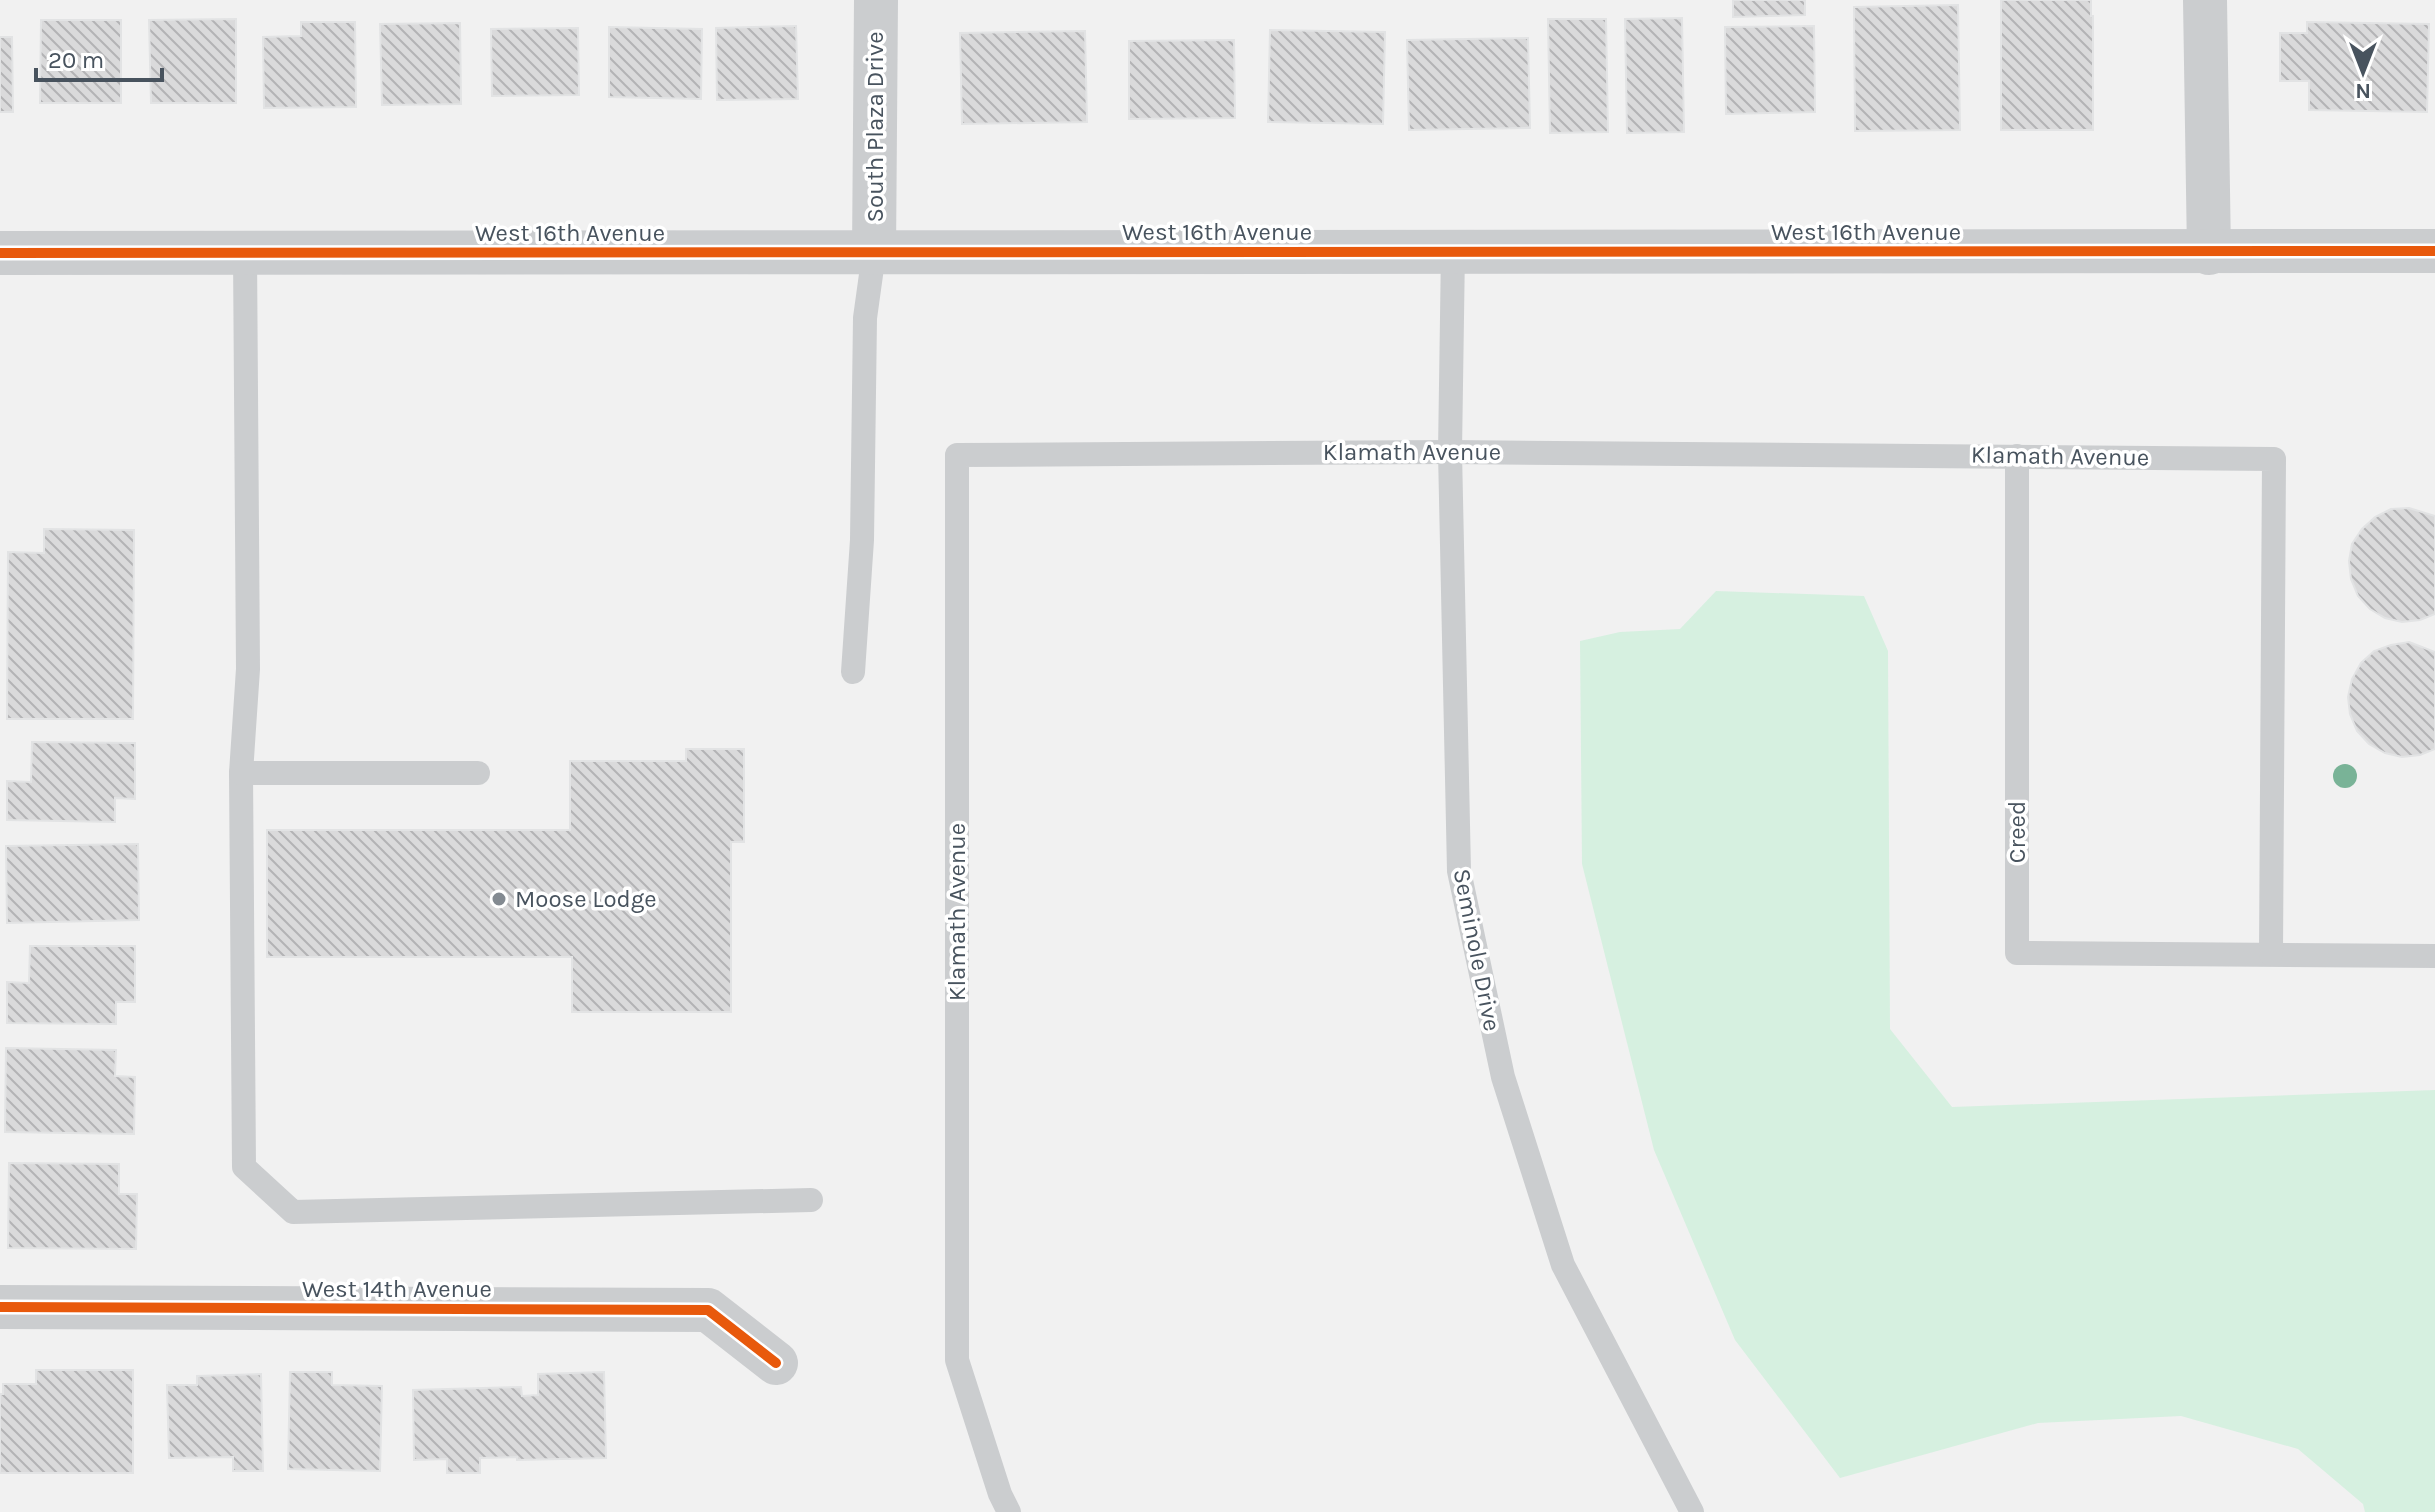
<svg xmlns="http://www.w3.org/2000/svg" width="2435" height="1512" font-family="Karla,sans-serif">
<defs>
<pattern id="building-back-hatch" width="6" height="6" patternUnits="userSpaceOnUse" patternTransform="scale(2)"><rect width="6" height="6" fill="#dadadb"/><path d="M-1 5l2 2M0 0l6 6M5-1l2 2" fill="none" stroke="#b3b3b5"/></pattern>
</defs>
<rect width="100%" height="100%" fill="#f1f1f1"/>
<polygon fill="#d6f0e0" points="1716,591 1864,596 1888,651 1890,1029 1952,1107 2435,1090 2435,1512 2365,1512 2363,1504 2298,1449 2181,1416 2038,1423 1840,1478 1735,1340 1654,1150 1582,864 1580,641 1620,632 1680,629"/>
<g fill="url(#building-back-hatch)" stroke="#e2e3e4" stroke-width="2">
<polygon points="1733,0 1805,0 1805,15 1733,17"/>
<polygon points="2001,0 2091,0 2091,16 2093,16 2093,130 2001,130"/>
<polygon points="1958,5 1960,130 1855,131 1854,7"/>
<polygon points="1682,18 1684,132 1627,133 1625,19"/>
<polygon points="236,19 236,103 151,103 149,20"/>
<polygon points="1548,19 1606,19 1608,132 1550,133"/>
<polygon points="41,20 121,20 121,103 40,103"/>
<polygon points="301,22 355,22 356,107 264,108 263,37 301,36"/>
<polygon points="2307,22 2429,24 2427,112 2309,110 2309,81 2280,81 2280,33 2307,33"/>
<polygon points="460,23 461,104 382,105 380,24"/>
<polygon points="796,26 798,99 717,100 716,28"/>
<polygon points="1814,26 1815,112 1726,114 1725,27"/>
<polygon points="609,27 702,29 701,99 609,97"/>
<polygon points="578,28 579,95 492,96 491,29"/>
<polygon points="1270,30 1385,32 1383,124 1268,122"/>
<polygon points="1085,31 1087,122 962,124 960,33"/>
<polygon points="0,37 12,37 13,112 0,112"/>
<polygon points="1528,38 1530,128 1409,130 1407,40"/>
<polygon points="1234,40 1235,118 1129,119 1129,41"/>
<polygon points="2409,508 2435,516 2435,614 2420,620 2402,622 2385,618 2370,609 2358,596 2351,579 2349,561 2352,544 2362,529 2375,517 2391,509"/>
<polygon points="44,529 134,530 133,719 7,719 8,552 44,553"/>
<polygon points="2409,642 2435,652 2435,749 2420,755 2402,757 2385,753 2369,744 2357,731 2350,714 2348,697 2352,679 2361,663 2374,651 2391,645"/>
<polygon points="32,742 135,743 135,799 115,798 115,822 7,820 7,781 31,782"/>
<polygon points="686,749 744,749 744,842 731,842 731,1012 572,1012 572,957 267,957 267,830 570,830 570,761 686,761"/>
<polygon points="138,844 139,920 7,923 6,846"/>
<polygon points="30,946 135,946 135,1002 116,1002 116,1024 7,1023 7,982 29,983"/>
<polygon points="6,1048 116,1050 115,1076 135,1077 134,1134 5,1132"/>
<polygon points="9,1163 119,1164 119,1194 137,1194 136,1249 8,1248"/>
<polygon points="36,1370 133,1370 133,1473 0,1473 0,1394 3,1394 3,1384 36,1384"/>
<polygon points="290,1372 332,1372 332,1385 382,1386 380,1471 288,1469"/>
<polygon points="604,1372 606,1458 517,1460 517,1457 480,1458 480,1473 447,1473 447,1459 414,1460 413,1390 521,1387 522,1396 538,1395 538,1374"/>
<polygon points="261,1374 263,1471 233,1471 233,1457 169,1458 167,1385 197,1385 197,1376"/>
</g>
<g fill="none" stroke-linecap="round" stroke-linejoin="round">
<g stroke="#cbcdcf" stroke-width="24">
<polyline points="1453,250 1450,452 1459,871 1503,1077 1563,1265 1692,1512"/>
<polyline points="245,253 248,669 241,773 244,1167 293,1212 811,1200"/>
<polyline points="2017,456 2017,953 2435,956"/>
<polyline points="853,672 862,540 865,318 874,253"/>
<polyline points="241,773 478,773"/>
<polyline points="1009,1512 1000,1494 957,1360 957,455 1450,452 2274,459 2271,954"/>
</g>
<g stroke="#cbcdcf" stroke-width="44">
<polyline points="2205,0 2209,253"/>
<polyline points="874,253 876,0"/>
<polyline points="0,1307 708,1310 776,1363"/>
</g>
<polyline stroke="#cbcdcf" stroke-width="44" points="0,253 2435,251"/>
<g stroke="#fff" stroke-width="15">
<g id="cycleway">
<polyline points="0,253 2435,251"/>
<polyline points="0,1307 708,1310 776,1363"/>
</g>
</g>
<use href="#cycleway" stroke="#e8590c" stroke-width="10"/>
</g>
<circle fill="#79b397" cx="2345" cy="776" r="12"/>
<circle fill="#838a91" stroke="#fff" stroke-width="3" cx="499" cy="899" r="8"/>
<g text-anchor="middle" stroke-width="7" stroke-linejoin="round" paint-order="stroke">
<g font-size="24" fill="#48535e" stroke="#fff">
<text transform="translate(875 127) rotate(-90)" y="8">South Plaza Drive</text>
<text x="1217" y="240">West 16th Avenue</text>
<text x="1866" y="240">West 16th Avenue</text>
<text x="570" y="241">West 16th Avenue</text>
<text x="1412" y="460">Klamath Avenue</text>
<text transform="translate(2060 456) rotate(1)" y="8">Klamath Avenue</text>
<text transform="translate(2017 832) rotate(-90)" y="8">Creed</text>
<text transform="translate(957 912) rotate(-90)" y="8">Klamath Avenue</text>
<text transform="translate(1477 950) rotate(79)" y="8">Seminole Drive</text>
<text x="397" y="1297">West 14th Avenue</text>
</g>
<g font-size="24" fill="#48535e" stroke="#fff" text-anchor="start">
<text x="515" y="907">Moose Lodge</text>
</g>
</g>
<g transform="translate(2363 72) rotate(180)" stroke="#ffffff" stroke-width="6" paint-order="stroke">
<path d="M0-6L14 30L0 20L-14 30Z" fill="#48535e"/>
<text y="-12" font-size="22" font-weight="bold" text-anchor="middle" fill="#48535e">N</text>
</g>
<path d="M36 68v12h126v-12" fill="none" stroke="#48535e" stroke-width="4"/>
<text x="48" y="68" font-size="24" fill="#48535e" stroke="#ffffff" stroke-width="6" paint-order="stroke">20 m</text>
</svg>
